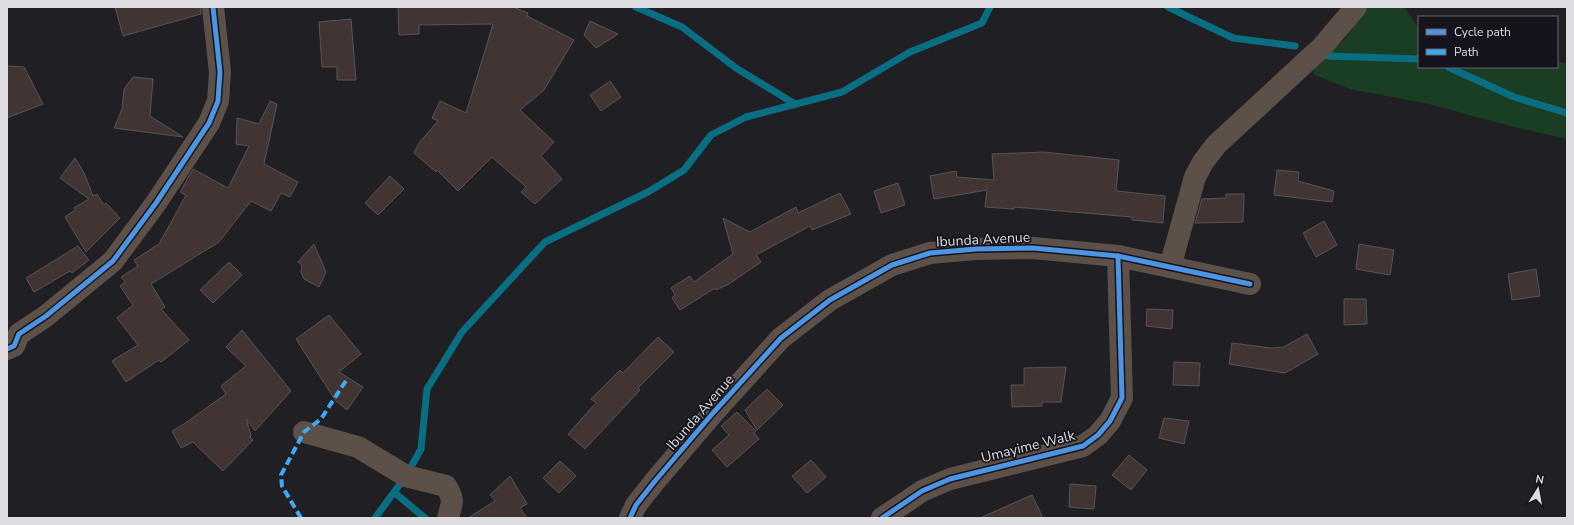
<svg xmlns="http://www.w3.org/2000/svg" width="1574" height="525" font-family="'Nunito Sans',sans-serif">
<rect width="100%" height="100%" fill="#202024"/>
<polygon fill="#193e24" points="1368,7 1404,7 1419,28 1419,67 1557,67 1557,62 1567,63 1567,139 1503,124 1429,104 1350,89 1313,74 1314,68 1343,41"/>
<g fill="none" stroke-linecap="round" stroke-linejoin="round">
<g stroke="#096e81" stroke-width="7">
<polyline points="636,7 682,27 736,68 795,104"/>
<polyline points="1168,7 1233,38 1295,46"/>
<polyline points="1327,56 1419,59"/>
<polyline points="1448,67 1514,97 1567,113"/>
<polyline points="395,493 425,518"/>
<polyline points="375,518 406,476 421,449 427,389 462,332 545,242 648,192 684,170 711,135 746,117 842,92 910,52 982,23 990,7"/>
</g>
</g>
<g fill="#433434" stroke="#565456">
<polygon points="115,7 201,7 201,14 123,36"/>
<polygon points="398,7 513,7 528,13 527,16 574,40 544,90 520,110 554,142 541,156 562,179 535,204 521,192 526,187 492,157 458,191 437,170 436,172 414,153 419,143 438,121 432,118 440,101 466,113 493,24 419,25 419,34 399,35"/>
<polygon points="351,19 356,80 337,80 337,67 322,67 319,22"/>
<polygon points="590,21 618,34 596,48 584,35"/>
<polygon points="7,66 24,67 43,104 7,118"/>
<polygon points="133,77 153,79 150,116 183,137 114,128 122,109 124,89"/>
<polygon points="610,81 621,97 601,111 590,95"/>
<polygon points="270,101 277,104 264,164 298,182 290,197 281,193 271,211 251,201 219,242 151,284 165,307 161,309 189,340 161,362 159,360 126,382 112,361 138,345 117,318 133,305 120,286 125,282 121,277 138,266 134,260 159,244 186,195 180,192 193,169 228,188 249,146 236,144 237,118 259,124"/>
<polygon points="1044,152 1119,160 1116,191 1165,196 1163,223 1132,220 1132,217 1014,207 1014,209 985,207 987,190 934,199 930,176 956,171 957,177 994,180 992,154"/>
<polygon points="75,158 84,173 93,196 97,194 104,205 106,203 120,218 86,252 65,217 75,210 74,208 89,199 60,178"/>
<polygon points="1277,170 1299,172 1298,181 1334,191 1332,202 1274,195"/>
<polygon points="390,176 404,189 378,215 365,203"/>
<polygon points="898,183 905,205 881,213 874,191"/>
<polygon points="840,193 851,214 812,230 810,226 756,255 761,262 729,284 716,290 715,288 680,310 672,298 675,295 671,288 690,276 694,282 733,254 723,218 750,232 796,207 798,213"/>
<polygon points="1226,194 1244,194 1243,222 1195,223 1202,199 1226,198"/>
<polygon points="1324,221 1337,245 1316,257 1303,233"/>
<polygon points="314,244 326,272 319,287 304,279 301,272 302,265 298,262"/>
<polygon points="1359,244 1394,250 1390,275 1356,269"/>
<polygon points="78,246 89,260 72,273 70,271 34,292 26,278"/>
<polygon points="229,262 242,275 213,303 200,290"/>
<polygon points="1536,269 1540,296 1512,300 1508,274"/>
<polygon points="1344,299 1366,299 1367,324 1344,325"/>
<polygon points="1147,309 1173,310 1172,329 1146,326"/>
<polygon points="329,315 361,354 339,372 363,387 347,410 335,400 296,339"/>
<polygon points="242,330 291,391 255,431 246,419 251,435 250,437 253,440 223,471 193,442 181,448 172,431 184,424 226,394 221,386 246,366 226,347"/>
<polygon points="1307,334 1318,354 1285,373 1229,364 1232,343 1271,348 1284,347"/>
<polygon points="658,337 674,352 638,388 640,390 585,449 568,434 596,403 591,399 620,370 623,373"/>
<polygon points="1174,362 1200,363 1199,386 1173,385"/>
<polygon points="1066,367 1061,402 1042,402 1042,406 1012,407 1011,385 1024,385 1024,368"/>
<polygon points="767,389 783,405 757,430 745,410"/>
<polygon points="737,412 756,431 754,433 759,439 727,467 712,450 729,435 721,426"/>
<polygon points="1164,418 1189,421 1184,444 1159,438"/>
<polygon points="1129,455 1147,470 1131,490 1112,475"/>
<polygon points="811,460 826,477 807,493 792,476"/>
<polygon points="560,461 576,476 559,493 543,478"/>
<polygon points="510,476 527,504 520,508 527,518 468,518 495,501 490,495"/>
<polygon points="1070,484 1096,486 1094,509 1069,507"/>
<polygon points="1032,495 1043,518 980,518"/>
</g>
<g fill="none" stroke-linecap="round" stroke-linejoin="round">
<g stroke="#5d5049" stroke-width="22">
<polyline points="1170,267 1195,177 1203,162 1216,145 1322,47 1356,7"/>
<polyline points="7,349 14,346 19,334 46,316 113,261 156,203 209,123 218,101 220,72 213,7"/>
<path d="M 304,432 L 358,447 L 406,476 L 446,486 C 455,501 452,502 448,518"/>
<polyline points="630,518 636,505 655,481 713,413 781,338 830,300 892,265 930,253 976,249 1033,248 1118,256 1250,284"/>
<polyline points="882,518 922,491 950,479 1083,446 1098,435 1110,421 1122,398 1118,256"/>
</g>
<polyline stroke="#3fa9f5" stroke-width="4" stroke-dasharray="8 4" stroke-linecap="butt" points="301,518 282,486 281,475 304,432 321,419 347,379"/>
<g stroke="#15141c" stroke-width="8">
<g id="cycleway">
<polyline points="7,349 14,346 19,334 46,316 113,261 156,203 209,123 218,101 220,72 213,7"/>
<polyline points="630,518 636,505 655,481 713,413 781,338 830,300 892,265 930,253 976,249 1033,248 1118,256 1250,284"/>
<polyline points="882,518 922,491 950,479 1083,446 1098,435 1110,421 1122,398 1118,256"/>
</g>
</g>
<use href="#cycleway" stroke="#4d94e3" stroke-width="5"/>
</g>
<g text-anchor="middle" stroke-width="3.5" stroke-linejoin="round" paint-order="stroke">
<g font-size="14" fill="#dcdce1" stroke="#15141c">
<text transform="translate(983 239) rotate(-3)" y="5">Ibunda Avenue</text>
<text transform="translate(700 412) rotate(-49)" y="5">Ibunda Avenue</text>
<text transform="translate(1028 446) rotate(-14)" y="5">Umayime Walk</text>
</g>
</g>
<rect width="1574" height="525" fill="none" stroke="#dcdce1" stroke-width="16"/>
<rect x="1418" y="16" width="140" height="52" fill="#15141c" stroke="#65646b"/>
<rect x="1426" y="29" width="20" height="6" fill="#4d94e3" stroke="#65646b"/>
<text x="1454" y="36" font-size="12" fill="#dcdce1">Cycle path</text>
<rect x="1426" y="49" width="20" height="6" fill="#3fa9f5" stroke="#65646b"/>
<text x="1454" y="56" font-size="12" fill="#dcdce1">Path</text>
<g transform="translate(1538 489) rotate(11)" stroke="#15141c" stroke-width="3" paint-order="stroke">
<path d="M0-3L7 15L0 10L-7 15Z" fill="#dcdce1"/>
<text y="-6" font-size="11" font-weight="bold" text-anchor="middle" fill="#dcdce1">N</text>
</g>
</svg>
